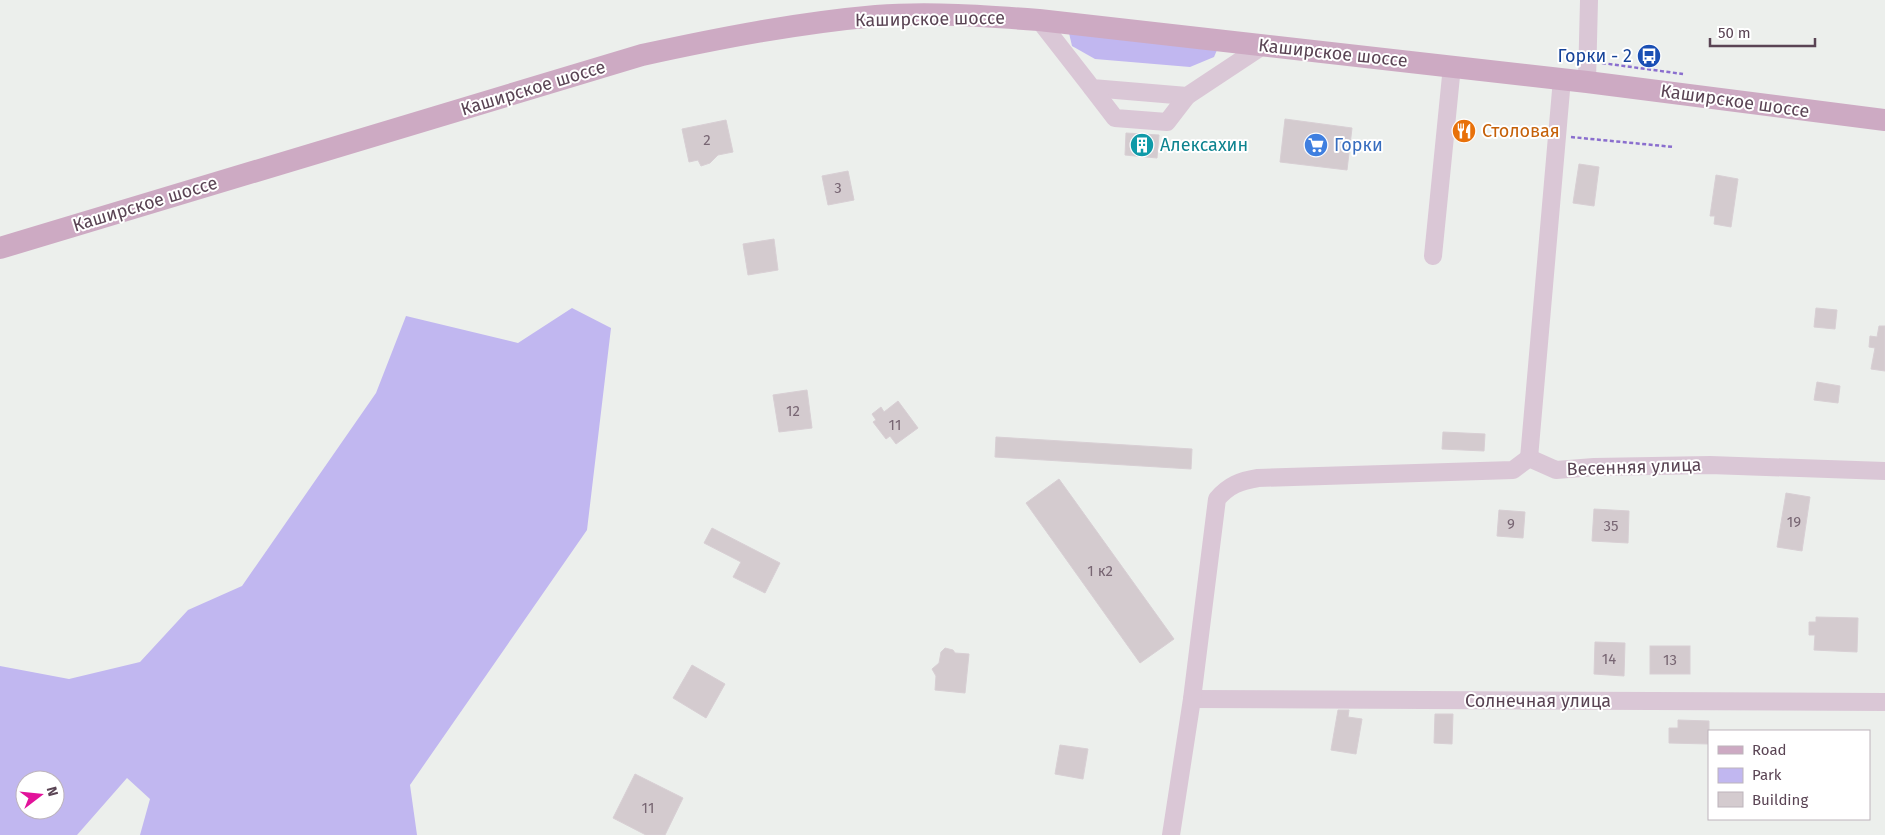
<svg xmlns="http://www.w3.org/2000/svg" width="1885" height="835" font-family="'Fira Sans',sans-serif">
<rect width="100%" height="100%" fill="#ecefec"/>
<g fill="#c1b7f0" fill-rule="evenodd">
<polygon points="1069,33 1217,50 1214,57 1190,67 1095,59 1072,46"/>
<path d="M 572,308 L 611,328 L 587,530 L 410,785 L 417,835 L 140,835 L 150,799 L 127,778 L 77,835 L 0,835 L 0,666 L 69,679 L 140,662 L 188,610 L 242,586 L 376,393 L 406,316 L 518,343 ZM 25,780 L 55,780 L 55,810 L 25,810 Z"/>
</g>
<g fill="#d4cbcf" stroke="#d8cfd4">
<polygon points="1285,119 1352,128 1347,170 1280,162"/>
<polygon points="726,120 733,152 718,155 710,163 701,166 698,160 689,162 682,129"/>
<polygon points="1126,133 1159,135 1157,158 1125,155"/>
<polygon points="1579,164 1599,167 1594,206 1573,203"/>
<polygon points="848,171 854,200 828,205 822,176"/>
<polygon points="1716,175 1738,179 1731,227 1714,224 1715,216 1710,216"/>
<polygon points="774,239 778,270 748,275 743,244"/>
<polygon points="1816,308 1837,310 1835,329 1814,327"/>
<polygon points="1879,326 1885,326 1885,371 1871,369 1875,348 1869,347 1870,336 1877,337"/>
<polygon points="1817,382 1840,386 1838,403 1814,400"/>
<polygon points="807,390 812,428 779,432 773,395"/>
<polygon points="898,401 918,428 896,444 890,436 886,439 873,422 876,420 872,414 881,407 884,412"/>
<polygon points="1443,432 1485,434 1484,451 1442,449"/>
<polygon points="996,437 1192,449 1191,469 995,457"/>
<polygon points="1059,479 1174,639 1140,663 1026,503"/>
<polygon points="1786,493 1810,497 1802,551 1777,547"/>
<polygon points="1594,509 1629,511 1628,543 1592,541"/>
<polygon points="1499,510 1525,512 1523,538 1497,536"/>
<polygon points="712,528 780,563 765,593 733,577 741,562 704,543"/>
<polygon points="1816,617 1858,618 1857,652 1814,650 1815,635 1809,635 1809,622 1816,622"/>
<polygon points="1595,642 1625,643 1624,676 1594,674"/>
<rect x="1650" y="646" width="40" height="28"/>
<polygon points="945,648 953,650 955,653 969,654 965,693 935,690 936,676 932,669 939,663 941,652"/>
<polygon points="692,665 725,684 706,718 673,698"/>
<polygon points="1338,710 1349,710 1348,717 1362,719 1356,754 1331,750"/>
<polygon points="1435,714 1453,714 1452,744 1434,743"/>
<polygon points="1678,720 1709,721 1709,744 1669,743 1669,728 1678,728"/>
<polygon points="1060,745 1088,749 1083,779 1055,774"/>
<polygon points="635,774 683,798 665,835 646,835 613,818"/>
</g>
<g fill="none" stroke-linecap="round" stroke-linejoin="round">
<g stroke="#8a6ece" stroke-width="2.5" stroke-dasharray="4 2.5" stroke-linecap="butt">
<polyline points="1602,63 1683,74"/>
<polyline points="1571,137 1674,147"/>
</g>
<g stroke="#dac7d6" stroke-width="18">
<polyline points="1039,20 1092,88 1187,96 1264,45"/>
<polyline points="1587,82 1589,0"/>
<polyline points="1092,88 1115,118 1167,122 1187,96"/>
<polyline points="1433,256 1452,66"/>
<polyline points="1529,458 1562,79"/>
<polyline points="1529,458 1556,470 1594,467 1710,465 1885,471"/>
<polyline points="1192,699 1885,702"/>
<path d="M 1171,835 L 1192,699 L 1217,499 C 1229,485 1240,481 1258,478 L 1513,470 L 1529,458"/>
</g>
<path stroke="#cdaac3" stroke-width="22" d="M 0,248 L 642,55 C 720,38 797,23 876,16 C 930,12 985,16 1039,20 L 1587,82 L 1885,120"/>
</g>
<defs>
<g id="bus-disc" transform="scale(1.25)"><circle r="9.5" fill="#1a4fb4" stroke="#fff"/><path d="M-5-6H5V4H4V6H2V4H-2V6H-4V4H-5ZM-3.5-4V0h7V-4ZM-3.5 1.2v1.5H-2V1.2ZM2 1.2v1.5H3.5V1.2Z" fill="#fff"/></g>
<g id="restaurant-disc" transform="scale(1.25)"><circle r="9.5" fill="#e8710a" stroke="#fff"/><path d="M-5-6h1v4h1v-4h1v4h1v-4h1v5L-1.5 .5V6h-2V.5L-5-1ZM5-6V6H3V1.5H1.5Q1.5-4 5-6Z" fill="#fff"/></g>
<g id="building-disc" transform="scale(1.25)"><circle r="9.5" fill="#0f9aa8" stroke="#fff"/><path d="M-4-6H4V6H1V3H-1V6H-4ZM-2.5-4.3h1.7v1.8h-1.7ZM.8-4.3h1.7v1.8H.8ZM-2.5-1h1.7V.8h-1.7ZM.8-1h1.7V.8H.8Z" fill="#fff"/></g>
<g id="supermarket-disc" transform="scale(1.25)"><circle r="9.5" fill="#3f7fe0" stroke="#fff"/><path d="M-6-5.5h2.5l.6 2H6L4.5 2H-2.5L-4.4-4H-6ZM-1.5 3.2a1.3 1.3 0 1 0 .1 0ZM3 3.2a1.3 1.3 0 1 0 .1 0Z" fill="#fff"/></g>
</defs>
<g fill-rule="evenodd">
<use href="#bus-disc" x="1649" y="56"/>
<use href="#restaurant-disc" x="1464" y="131"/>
<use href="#building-disc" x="1142" y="145"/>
<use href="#supermarket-disc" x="1316" y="145"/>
</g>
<g text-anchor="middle" stroke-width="4" stroke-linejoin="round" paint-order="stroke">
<g font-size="15" fill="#786673">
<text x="707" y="145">2</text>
<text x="838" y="193">3</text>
<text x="793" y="416">12</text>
<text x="895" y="430">11</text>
<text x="1794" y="527">19</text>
<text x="1511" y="529">9</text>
<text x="1611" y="531">35</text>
<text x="1100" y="576">1 к2</text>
<text x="1609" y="664">14</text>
<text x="1670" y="665">13</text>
<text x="648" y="813">11</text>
</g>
<g font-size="18" fill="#5a4454" stroke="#fff">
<text transform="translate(930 19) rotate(-1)" y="6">Каширское шоссе</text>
<text transform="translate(1333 53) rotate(6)" y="6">Каширское шоссе</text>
<text transform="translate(533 88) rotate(-17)" y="6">Каширское шоссе</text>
<text transform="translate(1735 101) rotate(8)" y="6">Каширское шоссе</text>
<text transform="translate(145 204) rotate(-17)" y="6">Каширское шоссе</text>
<text transform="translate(1634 467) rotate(-2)" y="6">Весенняя улица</text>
<text x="1538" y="707">Солнечная улица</text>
</g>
<g font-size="18" fill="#164399" stroke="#fff" text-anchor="end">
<text x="1632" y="62">Горки - 2</text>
</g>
<g font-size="18" fill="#c56008" stroke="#fff" text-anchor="start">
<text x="1482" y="137">Столовая</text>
</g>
<g font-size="18" fill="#0d838f" stroke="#fff" text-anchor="start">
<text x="1160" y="151">Алексахин</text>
</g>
<g font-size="18" fill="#366cbe" stroke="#fff" text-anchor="start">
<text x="1334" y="151">Горки</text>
</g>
</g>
<rect x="1708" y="730" width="162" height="90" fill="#ffffff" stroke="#bdb4bb"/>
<rect x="1718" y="746" width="25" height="8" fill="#cdaac3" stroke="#bdb4bb"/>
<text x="1752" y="755" font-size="15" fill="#5a4454">Road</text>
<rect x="1718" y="768" width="25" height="15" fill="#c1b7f0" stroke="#bdb4bb"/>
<text x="1752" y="780" font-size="15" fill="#5a4454">Park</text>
<rect x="1718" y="792" width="25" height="15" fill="#d4cbcf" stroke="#bdb4bb"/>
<text x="1752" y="805" font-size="15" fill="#5a4454">Building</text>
<g transform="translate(40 795) rotate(74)"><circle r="24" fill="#ffffff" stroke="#bdb4bb"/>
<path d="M0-4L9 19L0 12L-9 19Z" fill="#e2129a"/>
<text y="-8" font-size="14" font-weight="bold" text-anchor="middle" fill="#5a4454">N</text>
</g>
<path d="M1710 38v8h105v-8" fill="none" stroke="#5a4454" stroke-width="2.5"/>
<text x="1718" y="38" font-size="15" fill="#5a4454" stroke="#ffffff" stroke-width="4" paint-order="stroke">50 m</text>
</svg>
